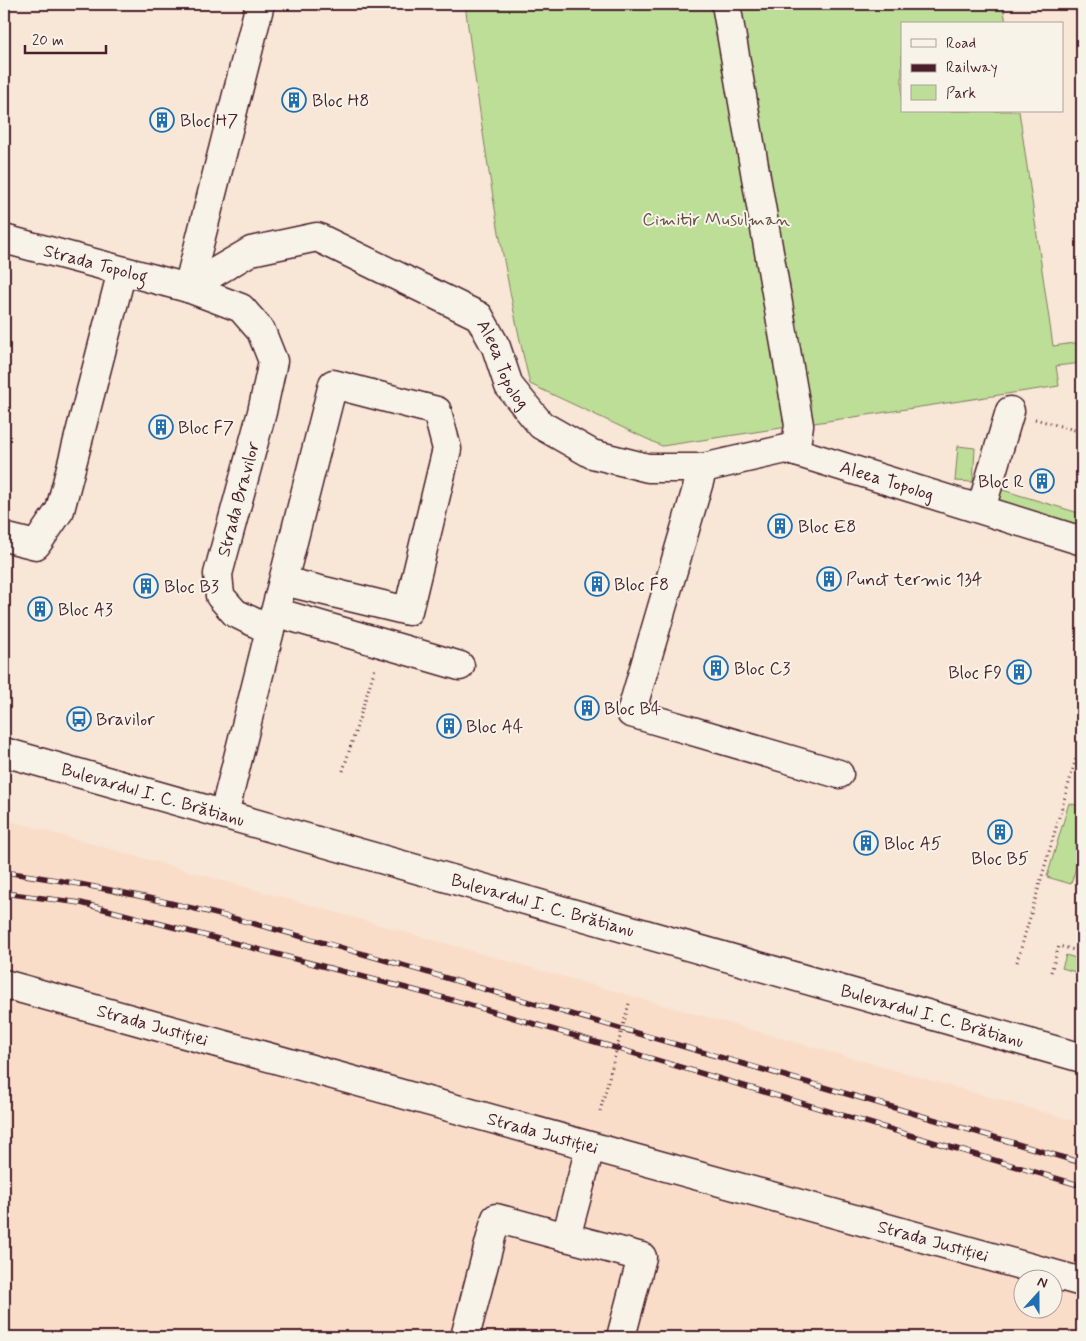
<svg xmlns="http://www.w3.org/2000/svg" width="1086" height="1341" font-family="Mynerve,sans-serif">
<rect width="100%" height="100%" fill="#f8e6d6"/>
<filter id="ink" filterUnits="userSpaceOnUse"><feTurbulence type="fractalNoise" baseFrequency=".02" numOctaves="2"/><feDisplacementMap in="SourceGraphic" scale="10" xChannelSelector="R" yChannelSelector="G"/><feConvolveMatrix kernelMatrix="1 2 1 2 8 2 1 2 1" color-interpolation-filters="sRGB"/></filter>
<g filter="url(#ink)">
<path fill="#f9ddc9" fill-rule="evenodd" d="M 4,819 L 1082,1123 L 1082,1337 L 4,1337 ZM 1024,1278 L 1054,1278 L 1054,1308 L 1024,1308 Z"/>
<g fill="#bcde97" stroke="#837e61">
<path d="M 465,4 L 1003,4 L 1006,24 L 902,24 L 902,111 L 1019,111 L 1053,346 L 1082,342 L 1082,363 L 1056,366 L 1059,386 L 662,446 L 530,384 C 500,259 482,131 465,4 Z"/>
<polygon points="958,446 975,448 973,482 955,481"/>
<polygon points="999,489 1082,514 1082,527 995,501"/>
<polygon points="1069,803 1082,807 1082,847 1071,884 1047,877"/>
<polygon points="1066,955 1082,960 1082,974 1062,968"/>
</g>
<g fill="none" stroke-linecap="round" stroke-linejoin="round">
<g stroke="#4a1f2b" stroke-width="31">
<g id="minor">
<polyline points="726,4 799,425 795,452"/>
<path id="s1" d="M 4,239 L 188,288 L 241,308 L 261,331 L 273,361 L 262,412 L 218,574 L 220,596 L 235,613 L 270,630 L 224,814"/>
<path id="s2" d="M 188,288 L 251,251 L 317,237 L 479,316 L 496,347 L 509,386 L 541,425 L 592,454 L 648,468 L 703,468 L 786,449 L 1082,541"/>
<polyline points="188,288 260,4"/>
<polyline points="703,468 631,713 839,774"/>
<polyline points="981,509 1010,411"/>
<polyline points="4,537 36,545 60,510 122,271"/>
<polyline points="275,612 283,581 333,384 437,411 447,449 408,611 283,581"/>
<polyline points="270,629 275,612 460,666"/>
<path id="s3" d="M 4,984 L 1082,1282"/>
<polyline points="566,1237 642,1257 621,1337"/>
<polyline points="465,1337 496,1218 566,1237 590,1148"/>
</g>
</g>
<g stroke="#4a1f2b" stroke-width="31">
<g id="major">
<path id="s4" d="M 4,752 L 1082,1058"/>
</g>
</g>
<g stroke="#4a1f2b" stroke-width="3" stroke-dasharray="1 4" stroke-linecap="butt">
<polyline points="1077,333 1082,332"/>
<polyline points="1035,419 1082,432"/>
<polyline points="343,771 375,668"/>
<polyline points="1017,962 1082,738"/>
<polyline points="1051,972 1059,946 1082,952"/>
<polyline points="600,1111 630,1000"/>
</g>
<use href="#minor" stroke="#f7f3e8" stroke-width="28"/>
<use href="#major" stroke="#f7f3e8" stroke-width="28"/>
<g stroke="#4a1f2b" stroke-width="5.5">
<g id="rail">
<path d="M 4,872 C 167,894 326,943 484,989 C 683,1046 883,1104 1082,1163"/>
<polyline points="4,893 81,903 467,1004 1082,1186"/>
</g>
</g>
<use href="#rail" stroke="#f7f3e8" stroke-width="4" stroke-dasharray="11" stroke-linecap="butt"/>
</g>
</g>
<defs>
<g id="building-ring" transform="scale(1.25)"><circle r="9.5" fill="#f7f3e8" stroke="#1f6fb2" stroke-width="1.5"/><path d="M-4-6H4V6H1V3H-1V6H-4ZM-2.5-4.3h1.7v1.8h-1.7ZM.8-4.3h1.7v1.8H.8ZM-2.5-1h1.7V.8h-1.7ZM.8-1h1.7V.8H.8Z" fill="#1f6fb2"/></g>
<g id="bus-ring" transform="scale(1.25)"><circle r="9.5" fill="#f7f3e8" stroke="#1f6fb2" stroke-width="1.5"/><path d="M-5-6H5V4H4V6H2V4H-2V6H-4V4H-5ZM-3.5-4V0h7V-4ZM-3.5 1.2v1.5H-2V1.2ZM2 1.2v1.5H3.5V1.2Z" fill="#1f6fb2"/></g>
</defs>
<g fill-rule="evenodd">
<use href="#building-ring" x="294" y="100"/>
<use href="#building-ring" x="162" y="120"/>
<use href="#building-ring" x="161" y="427"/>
<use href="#building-ring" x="1042" y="481"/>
<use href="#building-ring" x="780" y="526"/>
<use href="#building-ring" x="829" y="579"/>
<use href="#building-ring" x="597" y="584"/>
<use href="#building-ring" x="146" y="586"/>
<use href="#building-ring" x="40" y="609"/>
<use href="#building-ring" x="716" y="668"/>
<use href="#building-ring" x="1019" y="672"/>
<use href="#building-ring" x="587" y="708"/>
<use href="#bus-ring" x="79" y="719"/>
<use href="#building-ring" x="449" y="726"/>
<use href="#building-ring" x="1000" y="832"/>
<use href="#building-ring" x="866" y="843"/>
</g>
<g text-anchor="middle" stroke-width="4" stroke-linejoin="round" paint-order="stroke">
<g font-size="18" fill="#4a1f2b" stroke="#f7f3e8" text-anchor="start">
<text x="312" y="106">Bloc H8</text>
<text x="180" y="126">Bloc H7</text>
<text x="178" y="433">Bloc F7</text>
<text x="1024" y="487" text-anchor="end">Bloc R</text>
<text x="798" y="532">Bloc E8</text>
<text x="846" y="585">Punct termic 134</text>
<text x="614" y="590">Bloc F8</text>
<text x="164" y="592">Bloc B3</text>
<text x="58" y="615">Bloc A3</text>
<text x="734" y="674">Bloc C3</text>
<text x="1002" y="678" text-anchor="end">Bloc F9</text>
<text x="604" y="714">Bloc B4</text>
<text x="96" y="725">Bravilor</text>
<text x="466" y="732">Bloc A4</text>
<text x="884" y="849">Bloc A5</text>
<text x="1000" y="864" text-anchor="middle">Bloc B5</text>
</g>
<g font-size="18" fill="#664f46" stroke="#f7f3e8">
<text x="716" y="225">Cimitir Musulman</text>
</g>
<g font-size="18" fill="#4a1f2b" stroke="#f7f3e8">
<text dy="6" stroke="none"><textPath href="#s1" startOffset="95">Strada Topolog</textPath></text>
<text dy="6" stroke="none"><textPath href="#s2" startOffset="375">Aleea Topolog</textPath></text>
<text dy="6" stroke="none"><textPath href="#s2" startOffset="810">Aleea Topolog</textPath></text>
<text transform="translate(238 499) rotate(-75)" y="6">Strada Bravilor</text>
<text dy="6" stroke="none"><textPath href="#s4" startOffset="155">Bulevardul I. C. Brătianu</textPath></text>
<text dy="6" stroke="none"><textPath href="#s4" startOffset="560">Bulevardul I. C. Brătianu</textPath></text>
<text dy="6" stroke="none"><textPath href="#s4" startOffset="965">Bulevardul I. C. Brătianu</textPath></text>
<text dy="6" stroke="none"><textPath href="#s3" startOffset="154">Strada Justiției</textPath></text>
<text dy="6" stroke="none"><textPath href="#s3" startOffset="559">Strada Justiției</textPath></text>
<text dy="6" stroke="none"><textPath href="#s3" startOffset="964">Strada Justiției</textPath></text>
</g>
</g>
<rect width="1086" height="1341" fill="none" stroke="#f7f3e8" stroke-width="20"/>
<rect x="10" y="10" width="1066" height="1321" fill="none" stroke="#4a1f2b" stroke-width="2" filter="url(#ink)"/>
<rect x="901" y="22" width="162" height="90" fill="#f7f3e8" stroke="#b29e9c"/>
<rect x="911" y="39" width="25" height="8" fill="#f7f3e8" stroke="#b29e9c"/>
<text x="946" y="48" font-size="15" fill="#4a1f2b">Road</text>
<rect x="911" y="64" width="25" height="8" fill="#4a1f2b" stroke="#b29e9c"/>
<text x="946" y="72" font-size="15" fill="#4a1f2b">Railway</text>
<rect x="911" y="85" width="25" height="15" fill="#bcde97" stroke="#b29e9c"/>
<text x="946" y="98" font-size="15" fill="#4a1f2b">Park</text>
<g transform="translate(1038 1294) rotate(21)"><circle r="24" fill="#f7f3e8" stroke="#b29e9c"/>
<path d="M0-4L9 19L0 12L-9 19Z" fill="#1f6fb2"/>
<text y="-8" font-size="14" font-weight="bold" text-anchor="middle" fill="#4a1f2b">N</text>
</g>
<path d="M25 45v8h81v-8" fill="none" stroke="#4a1f2b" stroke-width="2.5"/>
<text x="32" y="45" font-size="15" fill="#4a1f2b" stroke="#f7f3e8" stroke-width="4" paint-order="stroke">20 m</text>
</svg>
